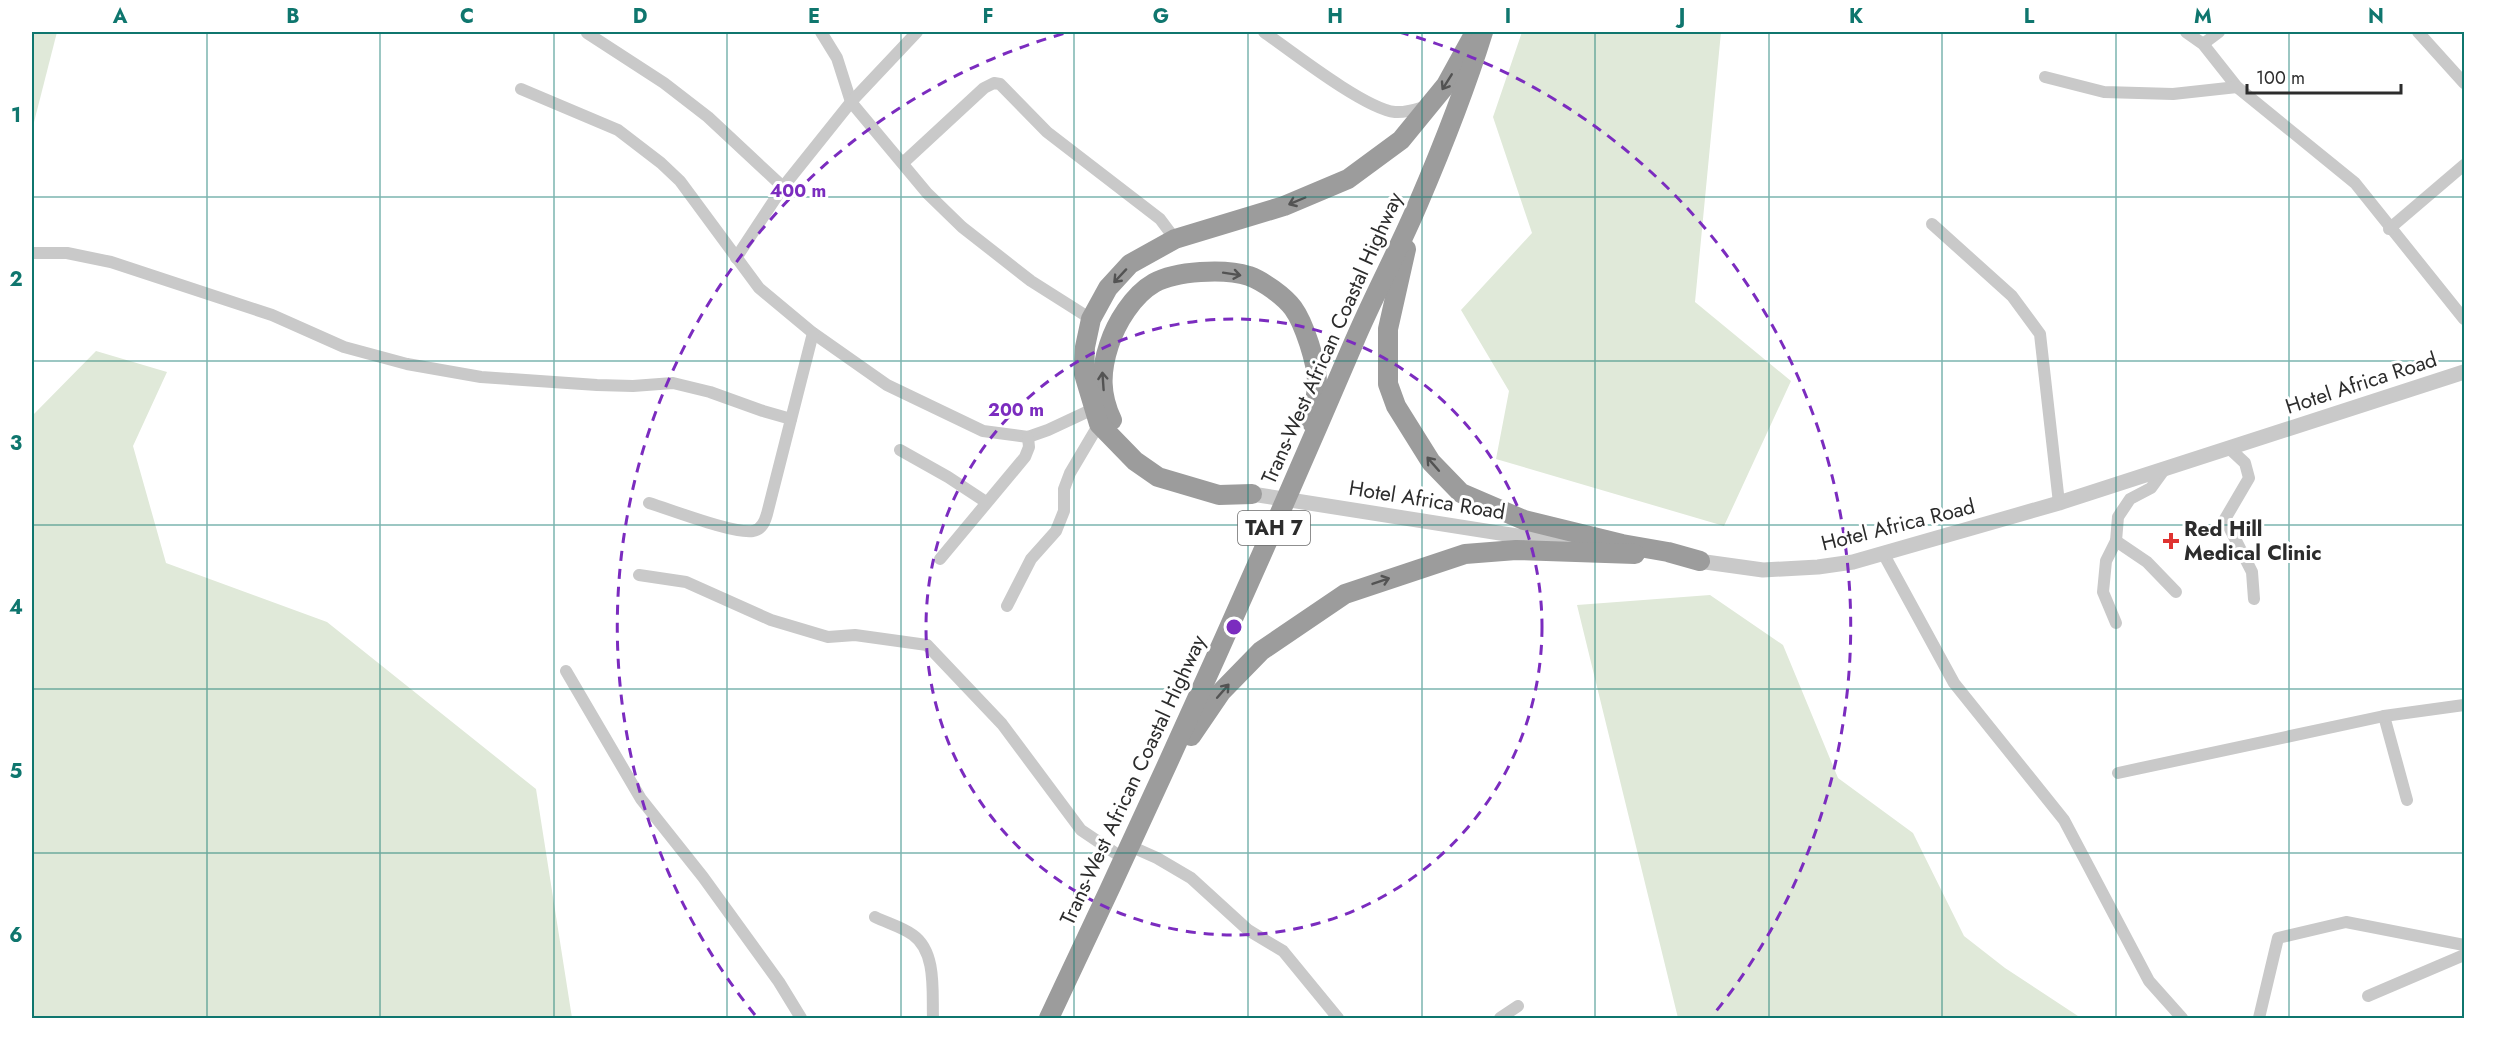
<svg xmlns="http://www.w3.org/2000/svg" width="2496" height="1050" font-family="Jost,sans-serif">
<rect width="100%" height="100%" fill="#fff"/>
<g fill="#e0e9d9">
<polygon points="32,32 57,32 32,130"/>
<polygon points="1522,32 1721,32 1695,302 1791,381 1724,526 1496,459 1509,391 1461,310 1532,233 1493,117"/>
<polygon points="96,351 167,372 133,446 166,563 327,622 536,789 572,1018 32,1018 32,416"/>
<polygon points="1710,595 1783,645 1838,778 1913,833 1964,936 2005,968 2081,1018 1678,1018 1577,605"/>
</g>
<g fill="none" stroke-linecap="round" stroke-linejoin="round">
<g stroke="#c9c9c9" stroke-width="12">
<polyline points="821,32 837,58 851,102 927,193 962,227 1031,281 1091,319"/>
<path d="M 1264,32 C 1291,51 1365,109 1395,112 C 1406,113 1417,109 1427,106"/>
<polyline points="2186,32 2203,44 2237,87 2355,183 2464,319"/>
<polyline points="2418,32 2464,83"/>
<polyline points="587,33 664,83 708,117 783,187"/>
<polyline points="2203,44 2219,32"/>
<polyline points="2045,77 2104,92 2173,94 2237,87"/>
<polyline points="521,89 618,130 661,163 680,181 759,288 813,333 887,385 983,431 1028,437 1048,430 1093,409"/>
<polyline points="904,162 984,88 994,83 1000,84 1047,132 1160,219 1175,239"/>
<polyline points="1932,224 2012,296 2040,334 2059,503"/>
<polyline points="2389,229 2464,165"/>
<polyline points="32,253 67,253 111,262 272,315 344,347 407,364 481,377 597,385 633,386 673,383 710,392 763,411 791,419"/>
<polyline points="736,258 783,187 851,102 917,32"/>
<polyline points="2230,449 2245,463 2249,478 2225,519 2252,572 2254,599"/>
<polyline points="900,450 948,477 986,502"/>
<polyline points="2164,470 2151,488 2130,499 2118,517 2116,541 2147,562 2176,592"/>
<path d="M 649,503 C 672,510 733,534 753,531 C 762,530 765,521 767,514 L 813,333"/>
<polyline points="2116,541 2106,561 2103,592 2116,623"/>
<polyline points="1883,553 1954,683 2064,820 2149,981 2182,1018"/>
<polyline points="940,559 1025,457 1029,447 1028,437"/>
<polyline points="639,575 686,582 771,620 828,637 855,635 927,645 1002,724 1081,830 1124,859"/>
<polyline points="1007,606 1031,559 1056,531 1064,511 1064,489 1070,473 1099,424"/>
<polyline points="566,671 641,799 703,877 779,982 801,1018"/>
<polyline points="2384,716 2407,800"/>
<polyline points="2118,773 2384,716 2464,705"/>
<polyline points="1130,846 1157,858 1191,878 1248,930 1283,951 1338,1018"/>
<path d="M 875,917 C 887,923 902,927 913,935 C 937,952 932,993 933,1018"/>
<polyline points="2368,996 2464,955"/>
<polyline points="1500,1018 1518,1006"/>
<polyline points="2259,1018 2278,938 2346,922 2464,945"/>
</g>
<g stroke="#c9c9c9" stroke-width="15">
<polyline points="1252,494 1575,545"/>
<polyline points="1691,560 1763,570 1818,567 1853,562 2059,503 2464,372"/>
</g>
<g stroke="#9c9c9c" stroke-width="20">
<polyline points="1406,249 1388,329 1388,384 1396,406 1431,462 1461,493 1524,520 1622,544 1668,552 1700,561"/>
<path d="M 1112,420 C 1100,395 1100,372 1109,345 C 1116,323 1133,295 1154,283 C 1176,271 1224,268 1249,276 C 1263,281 1284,296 1293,308 C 1304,323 1317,363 1317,382 C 1317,395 1314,409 1311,422"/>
<polyline points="1252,494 1219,495 1158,477 1135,461 1099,424 1084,374 1085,347 1091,319 1108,288 1130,264 1175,239 1284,206 1348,179 1401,140 1446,85 1473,36"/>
<polyline points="1191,736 1221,692 1261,651 1345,594 1465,554 1516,550 1635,554"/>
<path d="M 1049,1018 C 1155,795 1257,569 1354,342 C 1374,295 1398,251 1418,204 C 1442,148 1465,90 1483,32"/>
</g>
</g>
<defs><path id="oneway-shaft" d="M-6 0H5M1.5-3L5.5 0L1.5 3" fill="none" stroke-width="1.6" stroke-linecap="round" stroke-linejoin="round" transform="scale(1.5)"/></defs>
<g stroke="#535353">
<use href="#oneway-shaft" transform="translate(1447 82) rotate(122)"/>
<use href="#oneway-shaft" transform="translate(1297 201) rotate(157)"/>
<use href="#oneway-shaft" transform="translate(1232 274) rotate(9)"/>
<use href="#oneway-shaft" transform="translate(1120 276) rotate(133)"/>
<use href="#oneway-shaft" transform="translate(1103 381) rotate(-94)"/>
<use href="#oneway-shaft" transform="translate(1433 464) rotate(-131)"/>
<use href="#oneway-shaft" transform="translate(1381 581) rotate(-19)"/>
<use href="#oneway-shaft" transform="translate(1223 691) rotate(-49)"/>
</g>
<path fill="none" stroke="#0f766e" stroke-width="1.5" stroke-opacity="0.55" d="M 207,32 L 207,1018M 380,32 L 380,1018M 554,32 L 554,1018M 727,32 L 727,1018M 901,32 L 901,1018M 1074,32 L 1074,1018M 1248,32 L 1248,1018M 1422,32 L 1422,1018M 1595,32 L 1595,1018M 1769,32 L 1769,1018M 1942,32 L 1942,1018M 2116,32 L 2116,1018M 2289,32 L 2289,1018M 32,197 L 2464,197M 32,361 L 2464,361M 32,525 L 2464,525M 32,689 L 2464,689M 32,853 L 2464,853"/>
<g fill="none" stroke="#7b2cbf" stroke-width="3" stroke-dasharray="10 8">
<circle cx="1234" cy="627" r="308"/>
<path d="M755 1015A617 617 0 0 1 1069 32M1399 32A617 617 0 0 1 1713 1015"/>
</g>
<path fill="#df3331" stroke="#fff" stroke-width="2" d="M2168 532h6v6h6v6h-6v6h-6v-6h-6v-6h6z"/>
<g text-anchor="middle" stroke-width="6" stroke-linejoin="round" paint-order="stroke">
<rect fill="#fff" stroke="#6b6b6b" stroke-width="1.5" x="1238" y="511" width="72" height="34" rx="4.5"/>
<g font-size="20" font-weight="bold" fill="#2c2c2c">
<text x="1274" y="535">TAH 7</text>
</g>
<g font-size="21" fill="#2c2c2c" stroke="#fff">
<text transform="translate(1332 338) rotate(-66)" y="7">Trans-West African Coastal Highway</text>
<text transform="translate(2361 383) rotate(-18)" y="7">Hotel Africa Road</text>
<text transform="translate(1427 500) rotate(9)" y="7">Hotel Africa Road</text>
<text transform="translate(1898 525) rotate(-14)" y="7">Hotel Africa Road</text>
<text transform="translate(1133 780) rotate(-65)" y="7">Trans-West African Coastal Highway</text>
</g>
<g font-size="21" font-weight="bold" fill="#2c2c2c" stroke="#fff" text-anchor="start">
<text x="2184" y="536">Red Hill<tspan x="2184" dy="24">Medical Clinic</tspan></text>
</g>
</g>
<circle cx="1234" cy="627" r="9" fill="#7b2cbf" stroke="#fff" stroke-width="3"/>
<g font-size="18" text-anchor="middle" font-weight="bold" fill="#7b2cbf" stroke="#fff" stroke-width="6" stroke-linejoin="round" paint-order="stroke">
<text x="798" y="197">400 m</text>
<text x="1016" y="416">200 m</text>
</g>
<rect width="2496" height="1050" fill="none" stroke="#ffffff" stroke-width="66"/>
<path d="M2247 84v9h154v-9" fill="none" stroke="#2c2c2c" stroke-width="3"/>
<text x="2256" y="84" font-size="18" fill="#2c2c2c" stroke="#ffffff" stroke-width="4.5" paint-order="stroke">100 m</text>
<rect x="33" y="33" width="2430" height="984" fill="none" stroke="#0f766e" stroke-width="2"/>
<g font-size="20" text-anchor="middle" font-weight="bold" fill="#0f766e">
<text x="120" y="23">A</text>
<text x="293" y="23">B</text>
<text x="467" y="23">C</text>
<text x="640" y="23">D</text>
<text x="814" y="23">E</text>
<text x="988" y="23">F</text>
<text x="1161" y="23">G</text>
<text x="1335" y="23">H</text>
<text x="1508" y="23">I</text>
<text x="1682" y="23">J</text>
<text x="1856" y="23">K</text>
<text x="2029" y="23">L</text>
<text x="2203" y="23">M</text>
<text x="2376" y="23">N</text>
<text x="16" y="122">1</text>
<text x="16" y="286">2</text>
<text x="16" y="450">3</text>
<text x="16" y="614">4</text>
<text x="16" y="778">5</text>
<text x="16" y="942">6</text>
</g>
</svg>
